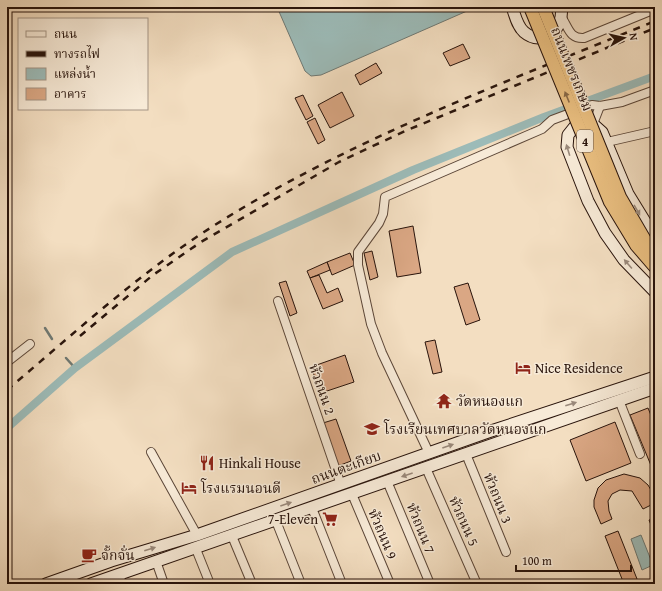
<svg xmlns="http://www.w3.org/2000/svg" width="662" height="591" font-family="'Gentium Book Plus','Noto Serif Thai',serif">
<rect width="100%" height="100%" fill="#f3dec1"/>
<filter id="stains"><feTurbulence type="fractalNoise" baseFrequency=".005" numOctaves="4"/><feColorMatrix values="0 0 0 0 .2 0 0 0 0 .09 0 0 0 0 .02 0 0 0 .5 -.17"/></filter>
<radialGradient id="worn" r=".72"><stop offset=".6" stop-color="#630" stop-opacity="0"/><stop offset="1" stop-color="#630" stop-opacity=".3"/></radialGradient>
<g fill="#9cbbb8" stroke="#6e7873">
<polygon points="277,7 471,7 467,11 321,75 311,76 305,71"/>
<polygon points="641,535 653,565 642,570 631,539"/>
</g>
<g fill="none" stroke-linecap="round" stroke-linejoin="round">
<g stroke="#6e7873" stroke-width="2.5">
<polyline points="45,328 52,339"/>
<polyline points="66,358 75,368"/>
</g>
<polyline stroke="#9cbbb8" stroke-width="8" points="7,428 75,368 232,252 413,170 544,117 655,76"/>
</g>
<g fill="#daa784" stroke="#28130b">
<polygon points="463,44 470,58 450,66 443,53"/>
<polygon points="376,63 382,73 360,85 355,75"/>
<polygon points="342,92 354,116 330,128 318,105"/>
<polygon points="303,95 313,116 306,120 295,98"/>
<polygon points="315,118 325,140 318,144 307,122"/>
<polygon points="413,226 421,273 397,277 389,231"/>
<polygon points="372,251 378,277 370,280 364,253"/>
<polygon points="350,253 355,265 332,275 327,262"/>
<polygon points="327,262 330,270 310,278 307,271"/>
<polygon points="319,275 327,293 338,288 343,301 323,309 310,278"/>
<polygon points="286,281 297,313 290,316 279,283"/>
<polygon points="468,283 480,320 466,325 454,287"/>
<polygon points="435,340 442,372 433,374 425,342"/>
<polygon points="345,355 354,382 321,393 311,367"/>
<polygon points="648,408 655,425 655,475 630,415"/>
<polygon points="336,419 351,461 338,466 323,423"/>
<polygon points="615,422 631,463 586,481 570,440"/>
<polygon points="624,474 640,478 648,485 654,495 655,503 643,509 632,491 620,490 612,494 608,501 609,511 612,519 601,524 594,507 594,500 598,488 606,480"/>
<polygon points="655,518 655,535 649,520"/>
<polygon points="618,531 639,584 624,584 605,536"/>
</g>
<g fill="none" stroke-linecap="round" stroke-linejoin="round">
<g stroke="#5b4638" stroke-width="10">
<g id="street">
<path d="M 562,18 C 569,29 570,39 584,38 L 655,9"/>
<polyline points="593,124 600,106"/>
<polyline points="607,142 655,131"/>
<polyline points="278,301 341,485"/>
<polyline points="7,362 30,344"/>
<polyline points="619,400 640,454"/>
<polyline points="151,452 197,535"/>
<polyline points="429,453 382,353 371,324 358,265 358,252 379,223 383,214 385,197 542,129 552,120 592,105 600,106 622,102 655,90"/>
<polyline points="466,454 506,552"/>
<polyline points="426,468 477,584"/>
<polyline points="387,481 430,584"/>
<polyline points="352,494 390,584"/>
<polyline points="312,508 342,584"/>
<polyline points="276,521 301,584"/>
<polyline points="232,536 252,584"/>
<polyline points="196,549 210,584"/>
<polyline points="156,561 164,584"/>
<polyline points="116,575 124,584"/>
</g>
</g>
<g stroke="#28130b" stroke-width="13">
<g id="secondary">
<path d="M 512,7 C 515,15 517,26 524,32 C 543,48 565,29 561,7"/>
<polyline points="655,238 628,194 602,132 593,124 587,123 576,125 568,135 567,147 588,201 605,233 624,260 655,292"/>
<polyline points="46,584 111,561 197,535 488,432 655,377"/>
<polyline points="91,584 655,388"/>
</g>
</g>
<use href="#street" stroke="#f7ead7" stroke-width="8"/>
<use href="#secondary" stroke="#f7ead7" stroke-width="11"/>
<g stroke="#28130b" stroke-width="2.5" stroke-dasharray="7 7" stroke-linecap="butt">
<polyline points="80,336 153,275 201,242 339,162 405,131 655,28"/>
<path d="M 7,390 C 71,336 134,278 204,232 C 344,141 502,84 655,21"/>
</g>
<g stroke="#28130b" stroke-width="14" stroke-linecap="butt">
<g id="primary-bridge">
<polyline points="530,7 610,202 636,245 655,267"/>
<polyline points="543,7 620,197 645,240 655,252"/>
</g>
</g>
<use href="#primary-bridge" stroke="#eabf80" stroke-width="12"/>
</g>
<defs><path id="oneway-solid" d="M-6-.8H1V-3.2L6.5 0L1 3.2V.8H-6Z"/></defs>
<use fill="#896946" href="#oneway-solid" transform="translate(567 97) rotate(-112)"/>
<g fill="#9a897b">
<use href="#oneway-solid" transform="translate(568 150) rotate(-107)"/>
<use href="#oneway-solid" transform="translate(637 210) rotate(60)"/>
<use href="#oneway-solid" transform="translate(628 264) rotate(-131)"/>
<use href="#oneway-solid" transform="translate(571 404) rotate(-18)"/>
<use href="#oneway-solid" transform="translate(448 446) rotate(-19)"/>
<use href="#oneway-solid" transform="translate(407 475) rotate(161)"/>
<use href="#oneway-solid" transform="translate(286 504) rotate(-19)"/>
<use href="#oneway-solid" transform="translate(150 549) rotate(-17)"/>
</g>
<defs>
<g id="hotel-bare" transform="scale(1.2)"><path d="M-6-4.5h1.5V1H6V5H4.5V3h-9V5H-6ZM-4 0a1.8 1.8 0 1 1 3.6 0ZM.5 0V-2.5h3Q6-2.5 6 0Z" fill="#8f2418" stroke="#f7ead7" stroke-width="2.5" paint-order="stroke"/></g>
<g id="temple-bare" transform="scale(1.2)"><path d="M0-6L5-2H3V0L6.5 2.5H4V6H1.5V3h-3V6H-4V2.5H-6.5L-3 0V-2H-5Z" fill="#8f2418" stroke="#f7ead7" stroke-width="2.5" paint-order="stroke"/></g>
<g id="school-bare" transform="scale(1.2)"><path d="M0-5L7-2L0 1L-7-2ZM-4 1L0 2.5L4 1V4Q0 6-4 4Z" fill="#8f2418" stroke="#f7ead7" stroke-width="2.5" paint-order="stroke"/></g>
<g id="restaurant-bare" transform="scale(1.2)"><path d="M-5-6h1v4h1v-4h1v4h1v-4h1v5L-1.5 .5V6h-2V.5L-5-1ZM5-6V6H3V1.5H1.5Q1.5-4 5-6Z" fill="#8f2418" stroke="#f7ead7" stroke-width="2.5" paint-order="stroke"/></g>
<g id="supermarket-bare" transform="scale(1.2)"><path d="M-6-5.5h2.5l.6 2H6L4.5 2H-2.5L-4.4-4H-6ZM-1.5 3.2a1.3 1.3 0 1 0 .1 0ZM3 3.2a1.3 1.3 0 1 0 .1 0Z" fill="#8f2418" stroke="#f7ead7" stroke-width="2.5" paint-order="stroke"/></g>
<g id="cafe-bare" transform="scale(1.2)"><path d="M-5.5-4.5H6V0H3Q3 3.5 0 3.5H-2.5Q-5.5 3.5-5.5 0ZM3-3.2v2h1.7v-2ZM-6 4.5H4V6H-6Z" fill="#8f2418" stroke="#f7ead7" stroke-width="2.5" paint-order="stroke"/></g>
</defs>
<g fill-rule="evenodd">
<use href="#hotel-bare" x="523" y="368"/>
<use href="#temple-bare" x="444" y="401"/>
<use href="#school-bare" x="372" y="429"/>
<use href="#restaurant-bare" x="207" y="463"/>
<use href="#hotel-bare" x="189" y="488"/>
<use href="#supermarket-bare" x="330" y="519"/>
<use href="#cafe-bare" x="89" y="555"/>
</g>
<g text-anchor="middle" stroke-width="3" stroke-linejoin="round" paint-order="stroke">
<rect fill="#f7ead7" stroke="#665448" stroke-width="1" x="577" y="130" width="16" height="22" rx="3"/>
<g font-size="13" font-weight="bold" fill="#28130b">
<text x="585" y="146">4</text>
</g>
<g font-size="14" fill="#28130b" stroke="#f7ead7">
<text transform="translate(572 69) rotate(68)" y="5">ถนนเพชรเกษม</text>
<text transform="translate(322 389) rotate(71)" y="5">หัวถนน 2</text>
<text transform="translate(346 467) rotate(-20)" y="5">ถนนตะเกียบ</text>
<text transform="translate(498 498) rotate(68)" y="5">หัวถนน 3</text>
<text transform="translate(464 521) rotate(66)" y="5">หัวถนน 5</text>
<text transform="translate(421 528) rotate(68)" y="5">หัวถนน 7</text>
<text transform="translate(383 534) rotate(67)" y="5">หัวถนน 9</text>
</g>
<g font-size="14" fill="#28130b" stroke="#f7ead7" text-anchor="start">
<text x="535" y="373">Nice Residence</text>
<text x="456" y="406">วัดหนองแก</text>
<text x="384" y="434">โรงเรียนเทศบาลวัดหนองแก</text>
<text x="219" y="468">Hinkali House</text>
<text x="201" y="493">โรงแรมนอนดี</text>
<text x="318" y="524" text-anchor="end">7-Eleven</text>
<text x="101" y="560">จั้กจั่น</text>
</g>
</g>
<rect width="662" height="591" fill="none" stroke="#f3dec1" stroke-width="24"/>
<rect x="8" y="8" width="646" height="575" fill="none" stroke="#28130b" stroke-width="2"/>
<rect x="12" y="12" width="638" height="567" fill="none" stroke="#28130b"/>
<rect x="18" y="18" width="130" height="92" fill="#f7ead7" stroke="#a49485"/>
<rect x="26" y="31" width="20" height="6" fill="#f7ead7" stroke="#a49485"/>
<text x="54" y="38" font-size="12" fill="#28130b">ถนน</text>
<rect x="26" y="51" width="20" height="6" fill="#28130b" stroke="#a49485"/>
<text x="54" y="58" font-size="12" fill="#28130b">ทางรถไฟ</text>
<rect x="26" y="68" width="20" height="12" fill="#9cbbb8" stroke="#a49485"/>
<text x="54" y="78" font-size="12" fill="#28130b">แหล่งน้ำ</text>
<rect x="26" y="88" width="20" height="12" fill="#daa784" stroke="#a49485"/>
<text x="54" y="98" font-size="12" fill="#28130b">อาคาร</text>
<g transform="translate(624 38) rotate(82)" stroke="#f7ead7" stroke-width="3" paint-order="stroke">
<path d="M0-3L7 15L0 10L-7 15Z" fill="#28130b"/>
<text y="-6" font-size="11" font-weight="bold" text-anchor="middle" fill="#28130b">N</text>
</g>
<path d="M516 565v6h115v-6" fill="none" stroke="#28130b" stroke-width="2"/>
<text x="522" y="565" font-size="12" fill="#28130b" stroke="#f7ead7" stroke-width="3" paint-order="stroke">100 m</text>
<rect width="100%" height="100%" filter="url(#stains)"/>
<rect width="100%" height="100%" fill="url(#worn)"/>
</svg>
